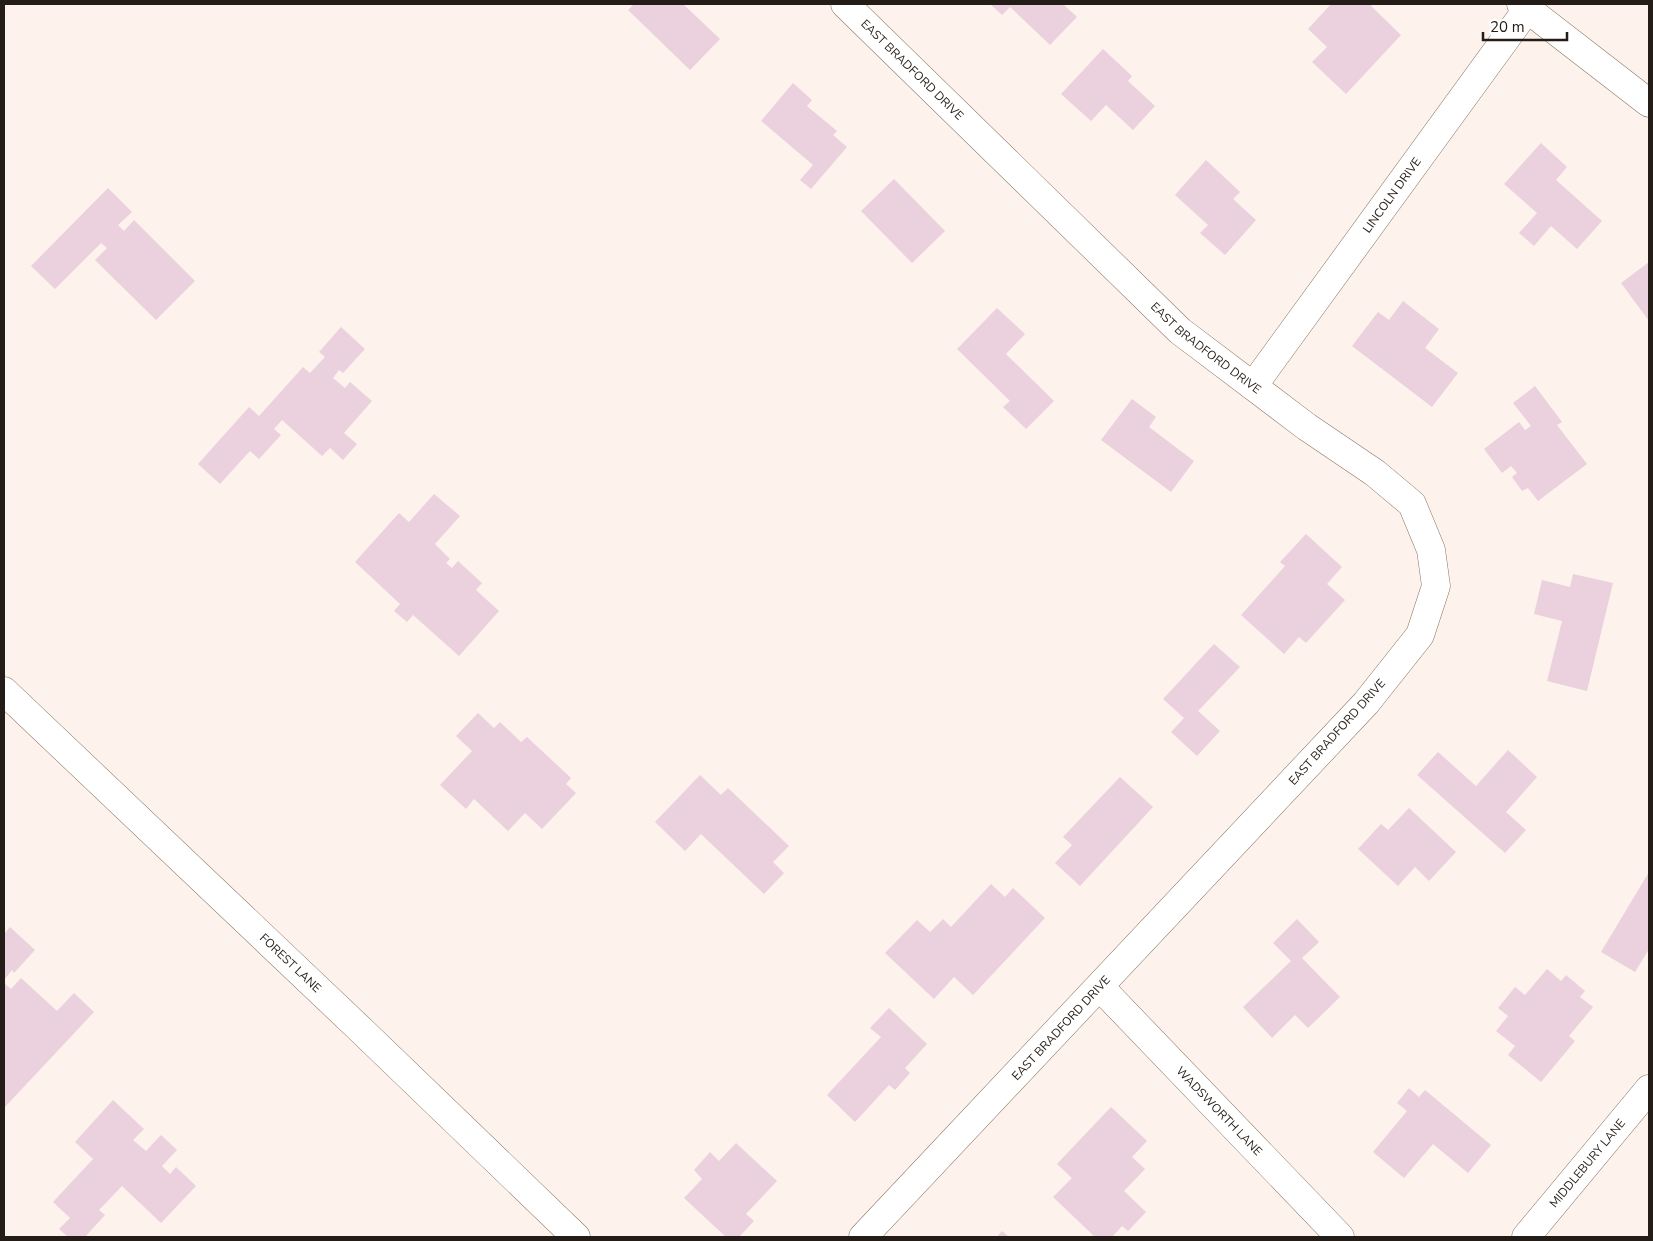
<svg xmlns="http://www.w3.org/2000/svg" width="1653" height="1241" font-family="'Nunito Sans',sans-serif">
<rect width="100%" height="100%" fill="#fdf3ec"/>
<g fill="#ebd0dd">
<polygon points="634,4 683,4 720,39 690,70 628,10"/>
<polygon points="990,4 1063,4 1077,17 1050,45 1010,7 1002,15"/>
<polygon points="1331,4 1373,4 1371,6 1401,35 1346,94 1312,62 1327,47 1308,29"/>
<polygon points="1103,49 1132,76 1128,81 1155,106 1133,130 1106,105 1091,121 1061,94"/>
<polygon points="793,83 812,100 807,106 837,131 833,135 847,147 811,189 800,180 813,165 761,121"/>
<polygon points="1541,143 1567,167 1556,180 1602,221 1577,249 1551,226 1534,246 1519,233 1537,213 1504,184"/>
<polygon points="1206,160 1240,192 1233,199 1256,220 1225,255 1200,233 1208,225 1175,195"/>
<polygon points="894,179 945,231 912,263 861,211"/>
<polygon points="108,188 132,212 118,225 124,231 134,220 195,281 156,320 95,260 107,248 101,243 55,289 31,266"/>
<polygon points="1649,262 1649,321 1621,283"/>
<polygon points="1403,301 1439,329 1425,348 1458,373 1432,407 1352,346 1378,312 1389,320"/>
<polygon points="997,308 1025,334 1006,354 1054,401 1026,429 1003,407 1010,401 957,349"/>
<polygon points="341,327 365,349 343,373 339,370 333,378 345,388 350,382 372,401 344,433 357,444 343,460 330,448 322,456 282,420 274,429 281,435 259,459 250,451 220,484 198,464 249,407 259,416 303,367 310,373 325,357 319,352"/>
<polygon points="1535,386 1562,422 1557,425 1587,464 1538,501 1528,488 1522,491 1512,477 1517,473 1511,466 1502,473 1484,449 1519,422 1525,430 1531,426 1513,403"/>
<polygon points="1132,399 1156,417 1149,427 1194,461 1171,492 1101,440"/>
<polygon points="434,494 460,516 435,544 450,559 446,563 452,568 458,561 482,583 476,590 499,611 459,656 413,615 407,622 394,611 400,604 355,562 399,513 409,522"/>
<polygon points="1306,534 1342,567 1327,584 1345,600 1306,643 1299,637 1284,654 1241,615 1285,566 1280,562"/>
<polygon points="1573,574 1613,583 1587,691 1547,681 1562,621 1534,614 1542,580 1570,587"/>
<polygon points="1214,644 1240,667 1198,711 1220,731 1197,756 1171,732 1184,718 1163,699"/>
<polygon points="478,713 494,728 500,722 521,742 527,737 571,778 566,784 576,793 542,829 525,813 508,831 474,799 466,809 440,785 472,751 456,736"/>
<polygon points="1508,750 1537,777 1506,812 1526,830 1505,853 1417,775 1438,752 1476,786"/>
<polygon points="700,775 721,795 728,788 789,846 773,862 784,873 764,894 701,834 685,851 655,822"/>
<polygon points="1120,777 1153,807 1080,886 1055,863 1072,845 1063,837"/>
<polygon points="1409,808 1456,852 1429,881 1415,867 1398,886 1358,849 1381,824 1388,830"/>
<polygon points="1649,872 1649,949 1635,972 1601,952"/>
<polygon points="991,884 1005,897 1013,888 1045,918 973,995 954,977 934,999 885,953 917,920 930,932 943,919 951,927"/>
<polygon points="1297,919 1319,942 1302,958 1340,997 1308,1028 1295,1015 1272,1038 1243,1007 1291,961 1273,943"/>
<polygon points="10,927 35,950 14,973 12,970 4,980 4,934"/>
<polygon points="1547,969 1561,981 1566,975 1585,991 1580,997 1593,1007 1569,1036 1575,1041 1541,1082 1508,1055 1515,1046 1496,1031 1508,1016 1498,1008 1515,987 1525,995"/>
<polygon points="21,978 57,1011 74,993 94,1012 4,1108 4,983 11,989"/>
<polygon points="889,1008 927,1044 905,1068 910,1073 895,1090 889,1085 855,1122 827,1095 881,1037 870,1028"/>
<polygon points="1409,1088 1419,1097 1425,1090 1491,1145 1468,1173 1433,1144 1404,1178 1373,1152 1407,1111 1397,1103"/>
<polygon points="113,1100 144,1129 133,1140 146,1151 161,1135 177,1150 162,1166 170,1174 176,1167 196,1186 161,1223 122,1186 99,1210 105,1215 85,1237 68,1237 59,1229 70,1218 53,1202 93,1159 75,1142"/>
<polygon points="1111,1107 1147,1141 1132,1157 1145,1169 1124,1191 1146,1212 1128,1231 1122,1226 1112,1237 1095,1237 1053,1197 1072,1178 1057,1164"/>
<polygon points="736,1143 777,1181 746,1214 754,1221 739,1237 726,1237 684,1198 702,1179 694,1170 710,1152 719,1161"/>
<polygon points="1002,1231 1009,1237 997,1237"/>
</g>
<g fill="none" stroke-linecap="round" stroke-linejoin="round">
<g stroke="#887464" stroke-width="29">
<g id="minor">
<path id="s1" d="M 845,4 L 1180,331 L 1307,427 L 1375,473 L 1412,504 L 1431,550 L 1436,586 L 1420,635 L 1366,703 L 863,1237"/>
<polyline points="1521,4 1649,103"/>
<path id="s2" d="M 1253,386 L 1531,4"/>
<path id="s3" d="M 4,691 L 361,1030 L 576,1237"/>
<path id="s4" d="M 1100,987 L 1340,1237"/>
<path id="s5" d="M 1526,1237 L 1649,1089"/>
</g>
</g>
<use href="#minor" stroke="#fff" stroke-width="28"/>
</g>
<g text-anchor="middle" stroke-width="4" stroke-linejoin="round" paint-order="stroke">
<g font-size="12" fill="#241c16" stroke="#fff">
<text dy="4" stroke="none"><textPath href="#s1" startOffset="94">EAST BRADFORD DRIVE</textPath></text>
<text dy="4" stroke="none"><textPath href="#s2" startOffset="236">LINCOLN DRIVE</textPath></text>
<text dy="4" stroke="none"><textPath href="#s1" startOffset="499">EAST BRADFORD DRIVE</textPath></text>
<text transform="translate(1337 732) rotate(-48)" y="4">EAST BRADFORD DRIVE</text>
<text dy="4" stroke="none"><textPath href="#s3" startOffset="395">FOREST LANE</textPath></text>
<text transform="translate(1061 1028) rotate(-47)" y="4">EAST BRADFORD DRIVE</text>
<text dy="4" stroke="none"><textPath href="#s4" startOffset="172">WADSWORTH LANE</textPath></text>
<text dy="4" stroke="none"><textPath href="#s5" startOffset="96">MIDDLEBURY LANE</textPath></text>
</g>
</g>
<rect width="1653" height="1241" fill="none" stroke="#241c16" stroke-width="10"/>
<path d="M1483 32v8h84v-8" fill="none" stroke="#241c16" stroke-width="2.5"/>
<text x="1490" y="32" font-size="15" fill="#241c16" stroke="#ffffff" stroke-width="4" paint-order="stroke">20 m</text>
</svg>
